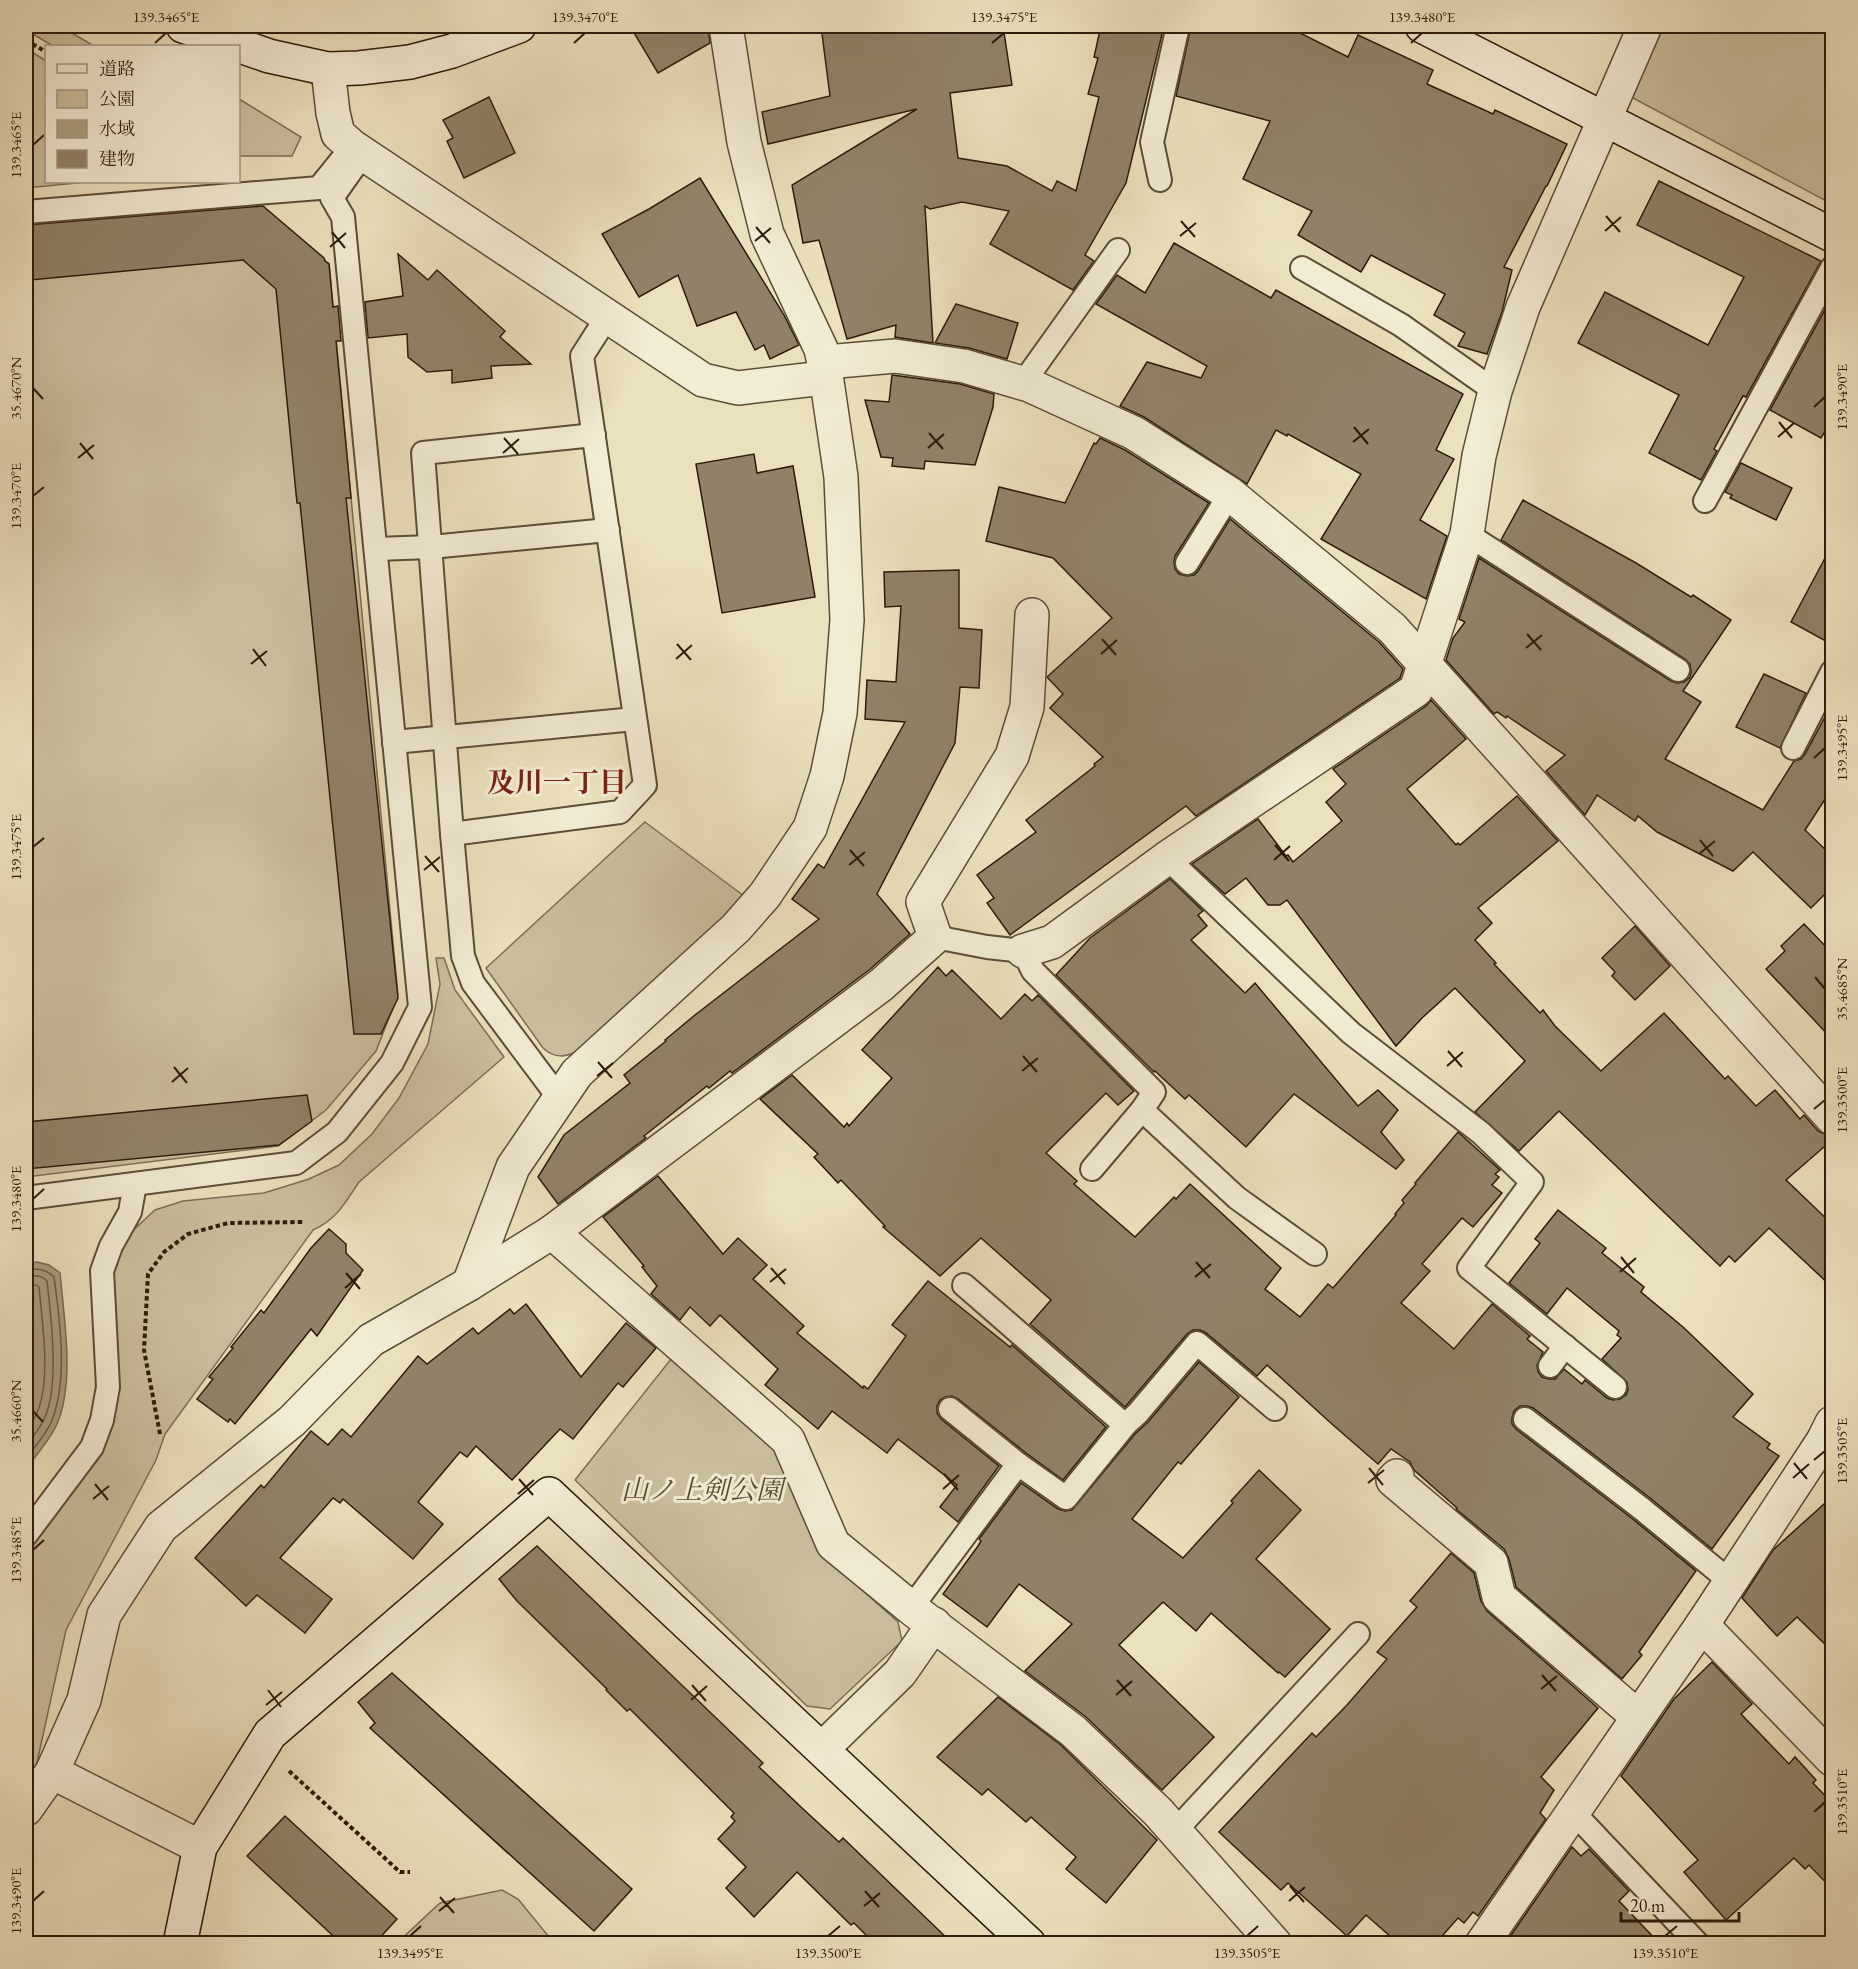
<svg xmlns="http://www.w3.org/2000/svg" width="1858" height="1969" font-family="'EB Garamond','Noto Serif JP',serif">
<rect width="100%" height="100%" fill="#ece1be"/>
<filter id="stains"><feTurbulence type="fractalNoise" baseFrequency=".00333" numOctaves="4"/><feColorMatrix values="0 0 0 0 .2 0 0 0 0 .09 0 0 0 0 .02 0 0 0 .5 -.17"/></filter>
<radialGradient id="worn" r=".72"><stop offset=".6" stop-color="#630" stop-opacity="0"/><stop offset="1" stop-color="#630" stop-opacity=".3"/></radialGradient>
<g fill="#cbbfa0" stroke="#7c6d56" stroke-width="1.5">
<polygon points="26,26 60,26 94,46 53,46 26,30"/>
<polygon points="1651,26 1832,26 1832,204 1633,98 1627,81"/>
<polygon points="26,48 46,61 46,182 87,182 26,188"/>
<polygon points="239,99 301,137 292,156 239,156"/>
<polygon points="263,210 329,264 398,995 376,1051 326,1110 278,1146 26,1177 26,233"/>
<path d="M 645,822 L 744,896 L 721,922 L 579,1051 C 565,1057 555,1059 543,1048 L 486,968 Z"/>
<path d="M 436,958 L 444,958 L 455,990 L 504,1057 L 359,1182 C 345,1203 337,1219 313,1230 L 165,1434 L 156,1460 L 66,1630 L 38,1758 L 31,1786 L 26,1792 L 26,1553 L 100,1457 L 108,1429 L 112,1272 L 126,1237 L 155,1210 L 183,1201 L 264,1193 L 309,1179 L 339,1165 L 372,1134 L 399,1098 L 428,1044 L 440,984 Z"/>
<polygon points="675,1354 770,1441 822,1554 898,1622 902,1641 830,1709 807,1706 575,1480"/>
<polygon points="502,1890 518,1899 554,1943 397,1943 440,1903"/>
</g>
<path fill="#ab9e81" stroke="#786a52" stroke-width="1.5" d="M 37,1262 L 49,1265 L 60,1273 C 64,1318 75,1382 57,1424 C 50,1440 36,1455 26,1469 L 26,1263 Z"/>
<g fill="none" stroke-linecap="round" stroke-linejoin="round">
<g stroke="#6c5c46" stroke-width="1.5">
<path d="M 26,1269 C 37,1269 45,1268 54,1277 C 60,1321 68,1379 52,1420 C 47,1434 34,1447 26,1459"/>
<path d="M 26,1276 C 34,1276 41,1274 47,1281 C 51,1317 60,1387 44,1419 C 40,1429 32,1437 26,1446"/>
<path d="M 26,1285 L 36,1285 L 39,1287 C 42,1322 52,1382 36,1415 C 34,1420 29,1425 26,1430"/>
</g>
</g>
<g fill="#908269" stroke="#2c1b0c" stroke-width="1.5">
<polygon points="630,26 708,26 710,43 658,73"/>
<polygon points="821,26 1003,26 1012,85 950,93 958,158 1007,166 1052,191 1057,181 1076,191 1099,97 1088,94 1098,58 1094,57 1101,26 1164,26 1126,183 1085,255 1094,261 1073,290 990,244 1009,211 962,202 930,209 925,206 933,343 895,337 896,325 847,339 819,240 803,243 792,185 917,109 768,144 762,112 830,96"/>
<polygon points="1191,26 1286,26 1348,57 1358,35 1433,70 1427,84 1493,114 1495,110 1567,144 1547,186 1546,186 1504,267 1512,270 1502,312 1487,354 1458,346 1465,333 1434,315 1445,294 1371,255 1361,272 1298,235 1312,211 1243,179 1270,121 1176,96"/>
<polygon points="489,97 515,153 464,178 447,141 453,138 443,120"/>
<polygon points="700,178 784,315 799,345 770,359 764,345 755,350 736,312 697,326 678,275 639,297 602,234 649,209"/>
<polygon points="1659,181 1821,261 1746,397 1743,396 1714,449 1717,451 1701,480 1649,453 1679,395 1578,343 1605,292 1708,345 1744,277 1637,225"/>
<polygon points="263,206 324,258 325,261 329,264 333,307 338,306 341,341 336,341 351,498 346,498 398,998 381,1034 354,1034 300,503 297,503 276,289 243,260 30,280 29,276 28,276 26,225"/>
<polygon points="1174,243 1271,298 1276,290 1463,394 1436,450 1454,459 1420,520 1447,536 1426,599 1321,539 1361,474 1288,434 1287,436 1276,430 1247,484 1144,417 1120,406 1147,362 1201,378 1207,366 1096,304 1117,275 1145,293"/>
<polygon points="398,254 428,280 437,270 505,331 500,337 531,364 491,366 492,378 452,383 452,370 427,372 408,357 407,334 368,338 365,302 403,296"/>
<polygon points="1833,295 1833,417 1821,438 1770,410"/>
<polygon points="956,304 1018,323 1007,359 969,348 935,343"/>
<polygon points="892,375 960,384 994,394 993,407 975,465 925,461 924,469 892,466 893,458 881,457 865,400 889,402"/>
<polygon points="1100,438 1125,450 1209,503 1175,556 1174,562 1175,569 1179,574 1187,576 1194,575 1198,571 1230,519 1379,642 1403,669 1400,678 1196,816 1186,806 1010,935 987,903 994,898 977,875 1036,832 1026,820 1095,766 1094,764 1103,757 1050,708 1063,694 1047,677 1112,618 1053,558 986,541 999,487 1065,503 1094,443 1096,444"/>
<polygon points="754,454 757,473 793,466 815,597 722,613 696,464"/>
<polygon points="1741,463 1792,488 1776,520 1730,498 1732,495 1725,492"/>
<polygon points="1523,500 1636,563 1691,597 1693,595 1731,620 1683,691 1701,702 1665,759 1763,810 1794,761 1801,759 1805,754 1833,702 1833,787 1805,830 1833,857 1833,886 1811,908 1753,852 1733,871 1657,832 1638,816 1635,821 1597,795 1585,815 1546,771 1565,755 1507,716 1506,718 1497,712 1494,714 1446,660 1453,638 1465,622 1459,619 1479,558 1671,681 1677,683 1684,682 1690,677 1691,671 1690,664 1685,659 1501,540"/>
<polygon points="1833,543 1833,645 1791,622"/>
<polygon points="959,570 959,628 982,630 979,688 960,687 955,743 877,894 910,934 869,970 732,1073 730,1071 709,1088 707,1086 644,1136 646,1138 558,1204 538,1177 564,1135 630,1083 624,1075 666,1041 665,1040 695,1015 819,919 792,899 818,864 824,868 905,722 865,719 867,680 896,682 901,606 885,607 884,572"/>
<polygon points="1764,674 1806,693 1780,748 1736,727"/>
<polygon points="1431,700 1466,739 1407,789 1456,845 1458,843 1460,845 1517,796 1558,841 1478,908 1492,923 1475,940 1496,963 1494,964 1540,1013 1543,1010 1555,1026 1601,1071 1664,1013 1725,1079 1728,1076 1756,1106 1775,1090 1800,1119 1804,1115 1818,1131 1829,1136 1832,1140 1786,1180 1833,1225 1833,1288 1769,1228 1735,1262 1729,1256 1720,1266 1559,1111 1519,1151 1475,1112 1525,1061 1455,988 1422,1018 1396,1046 1287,900 1280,905 1268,905 1246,878 1225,894 1192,864 1258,819 1286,856 1288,855 1293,862 1342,821 1326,802 1346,784 1333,769 1426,706"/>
<polygon points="1170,879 1203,911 1198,915 1207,926 1191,940 1245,993 1255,983 1358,1106 1378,1090 1398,1110 1381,1132 1404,1160 1396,1169 1294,1094 1246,1147 1189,1095 1185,1099 1155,1071 1154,1072 1056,975 1090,938"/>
<polygon points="1804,924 1833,954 1833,1040 1766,969 1785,951 1781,946"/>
<polygon points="1635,926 1670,966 1635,1000 1612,976 1615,972 1602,958"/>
<polygon points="938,967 946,976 952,970 1001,1019 1025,994 1032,1001 1038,995 1134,1091 1118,1105 1106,1093 1046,1153 1077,1181 1074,1184 1135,1237 1174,1197 1176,1199 1190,1184 1281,1268 1265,1289 1300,1317 1328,1284 1333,1288 1396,1215 1395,1214 1404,1203 1402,1200 1416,1184 1415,1183 1458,1132 1500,1170 1495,1174 1499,1177 1492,1185 1502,1193 1473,1227 1462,1218 1422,1264 1430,1271 1401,1303 1454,1349 1492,1304 1530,1336 1527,1339 1543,1352 1537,1365 1538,1372 1542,1377 1549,1379 1555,1379 1564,1369 1582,1384 1585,1380 1607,1398 1613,1400 1620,1399 1626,1395 1628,1390 1627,1382 1602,1359 1621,1338 1617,1335 1619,1331 1567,1288 1547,1314 1509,1283 1540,1243 1535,1239 1558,1210 1606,1248 1602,1253 1644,1287 1641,1292 1683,1327 1753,1394 1733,1417 1770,1444 1767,1448 1779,1456 1712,1549 1650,1498 1533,1408 1527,1406 1520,1406 1514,1411 1512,1418 1512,1424 1517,1430 1634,1520 1696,1571 1639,1652 1642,1655 1622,1679 1516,1587 1509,1559 1504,1549 1456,1509 1457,1508 1414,1470 1410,1462 1391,1449 1378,1464 1333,1425 1267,1365 1257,1376 1206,1333 1200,1330 1193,1330 1187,1334 1125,1407 1030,1324 1051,1300 981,1238 940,1276 883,1227 885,1226 841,1180 838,1183 814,1157 818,1154 760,1099 792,1075 844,1127 847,1123 849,1126 892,1078 862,1050"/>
<polygon points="307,1095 312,1121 279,1145 26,1169 26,1122"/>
<polygon points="658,1176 723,1254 738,1238 767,1265 753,1279 804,1326 797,1333 863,1388 864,1386 868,1389 906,1336 892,1325 928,1281 1010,1347 1012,1345 1106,1427 1063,1480 1026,1453 958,1399 952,1396 945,1397 940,1400 937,1406 937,1413 941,1419 999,1466 958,1522 940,1507 957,1485 898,1439 887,1453 832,1411 818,1429 765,1385 778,1369 720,1315 710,1326 690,1307 680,1320 651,1294 657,1286 642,1267 644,1266 603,1217"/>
<polygon points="329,1229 346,1244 346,1253 363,1270 317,1336 311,1329 235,1424 230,1419 228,1422 197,1399 213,1379 209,1377 233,1348 231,1347 261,1310 264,1313 311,1248"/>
<polygon points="526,1304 581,1377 626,1323 656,1348 623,1387 618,1383 573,1439 560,1429 512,1480 476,1446 467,1457 460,1452 418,1502 443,1524 413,1559 343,1499 340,1503 333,1498 280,1558 332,1599 305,1633 257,1595 246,1606 195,1558 261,1485 264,1488 311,1431 328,1445 342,1429 351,1437 418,1356 427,1364 473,1328 478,1334 510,1309 514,1314"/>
<polygon points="1199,1362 1239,1397 1181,1464 1178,1462 1132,1519 1183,1558 1233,1503 1231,1501 1259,1470 1301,1510 1256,1559 1330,1629 1285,1677 1279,1672 1278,1673 1211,1613 1196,1631 1163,1602 1119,1645 1214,1737 1162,1790 1086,1717 1025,1671 1072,1624 1019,1584 987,1627 943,1594 978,1546 981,1541 979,1539 1021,1483 1058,1509 1065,1511 1072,1510 1135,1434 1148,1422"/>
<polygon points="1833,1496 1833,1652 1797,1617 1777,1636 1742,1598 1773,1550"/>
<polygon points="537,1546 763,1763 759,1767 802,1808 839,1842 843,1838 953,1944 875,1944 854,1923 851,1925 797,1872 754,1917 726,1888 746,1867 718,1839 735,1821 731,1817 734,1813 630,1709 627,1711 606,1690 607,1689 517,1601 499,1579"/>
<polygon points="1451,1553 1474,1573 1481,1601 1487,1611 1598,1708 1541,1777 1554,1790 1540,1813 1546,1819 1478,1916 1473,1912 1464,1923 1458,1918 1435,1944 1399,1944 1366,1915 1347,1936 1288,1883 1281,1890 1219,1832 1312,1733 1316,1737 1347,1705 1387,1659 1377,1652 1417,1607 1410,1601"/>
<polygon points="1712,1662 1752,1704 1741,1714 1789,1764 1795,1757 1816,1780 1813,1783 1833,1804 1833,1890 1809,1865 1805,1869 1794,1858 1726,1920 1684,1872 1698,1860 1621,1776 1674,1699"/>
<polygon points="392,1673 632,1889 594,1931 370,1728 375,1723 358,1702"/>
<polygon points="998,1697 1061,1745 1157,1840 1106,1903 1066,1869 1076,1857 1031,1817 1026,1822 988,1789 982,1795 937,1757"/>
<polygon points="285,1816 397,1919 374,1944 342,1944 247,1856"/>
<polygon points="1572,1847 1581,1856 1589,1849 1629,1891 1619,1901 1660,1944 1510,1944 1507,1941"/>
</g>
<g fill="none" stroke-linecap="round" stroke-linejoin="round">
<g stroke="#5c4c38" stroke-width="26">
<g id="lane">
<polyline points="1160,180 1152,142 1178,26"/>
<polyline points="26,212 319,188 344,157"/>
<polyline points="1302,268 1401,325 1495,391"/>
<polyline points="1023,383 1118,250"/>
<polyline points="1705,501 1832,268"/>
<polyline points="1467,534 1678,670"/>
<polyline points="376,549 431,547 608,530"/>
<polyline points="1187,563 1230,494"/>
<polyline points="394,742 635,719"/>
<polyline points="1793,748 1832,672"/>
<polyline points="452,834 423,453 594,435"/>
<polyline points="1167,858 1351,1033 1481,1133 1532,1182 1469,1268 1615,1387"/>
<polyline points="935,937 987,947 1023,951 1033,971 1154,1092 1142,1110 1092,1169"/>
<polyline points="559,1098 473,983 463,956 452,834 620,812 645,785 582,356 607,317"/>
<polyline points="1142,1110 1237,1198 1315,1254"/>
<polyline points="26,1198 296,1163 337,1132 392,1063 420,1007 343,217 332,198 363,154"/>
<polyline points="964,1285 1125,1425"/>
<polyline points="1550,1366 1565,1346"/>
<polyline points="950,1409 1018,1464 1066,1498 1125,1425 1138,1413 1197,1343 1275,1409"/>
<polyline points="1525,1419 1642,1509 1731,1582"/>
<polyline points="26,1535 92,1447 102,1420 108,1387 102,1271 111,1246 130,1212 135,1184"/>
<polyline points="911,1608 1018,1464"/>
<polyline points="1573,1812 1698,1944"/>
<polyline points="1175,1831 1358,1634"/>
</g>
</g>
<g stroke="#5c4c38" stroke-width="36">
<g id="street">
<polyline points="328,69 333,113 338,134 353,147 703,380 738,388 815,379 825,368 838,361 895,356 964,366 1029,385 1134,433 1230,494 1392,628 1832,1118"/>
<polyline points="1023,951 1052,942 1167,858 1416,690 1467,534 1479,456 1495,391 1523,307 1645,26"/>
<polyline points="552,1232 788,1440 833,1544 911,1608 1073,1731 1158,1812 1275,1944"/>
<polyline points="469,1284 513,1167 577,1073 736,928 765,895 810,828 827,776 840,713 847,620 841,477 825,368 821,349 767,234 744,142 726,26"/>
<polyline points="1397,1476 1393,1480 1491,1563 1499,1597 1638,1717"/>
<polyline points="1702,1625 1832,1759"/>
<polyline points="823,1748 900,1673 934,1624"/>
<polyline points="52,1772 200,1847"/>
<polyline points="26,1809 52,1772 84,1700 104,1615 161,1527 292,1421 371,1340 469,1284 552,1232 881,985 935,937 923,902 1012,756 1027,707 1032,615"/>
<polyline points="1482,1944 1702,1625 1823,1441 1832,1423"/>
</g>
</g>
<g stroke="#2c1b0c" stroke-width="36">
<g id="secondary">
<polyline points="183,26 269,56 328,69 359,68 410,62 452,51 519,26"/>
<polyline points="1422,26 1832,235"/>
<polyline points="180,1944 200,1847 270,1734 549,1494 1029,1944"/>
</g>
</g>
<g stroke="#2c1b0c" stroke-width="4" stroke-dasharray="4.5 3" stroke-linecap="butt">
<polyline points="26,40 46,52"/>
<polyline points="160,1434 144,1350 148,1274 164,1252 188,1234 228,1223 304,1222"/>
<polyline points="289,1771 400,1872 410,1872"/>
</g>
<use href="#lane" stroke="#f3ecd5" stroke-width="22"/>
<use href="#street" stroke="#f3ecd5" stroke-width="33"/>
<use href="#secondary" stroke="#f3ecd5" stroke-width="33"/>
</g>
<path fill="none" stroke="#2c1b0c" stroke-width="2" d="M 155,43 L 166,33M 574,43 L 585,33M 992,43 L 1004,33M 1411,43 L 1422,33M 33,145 L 44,135M 1606,216 L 1620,232M 1181,221 L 1195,237M 756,227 L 770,243M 1605,231 L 1621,217M 332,232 L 345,248M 1180,236 L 1196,223M 755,241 L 771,228M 330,247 L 346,233M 33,388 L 43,399M 1814,407 L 1825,397M 1779,422 L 1792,438M 1354,427 L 1368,444M 929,433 L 943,449M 1778,437 L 1794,423M 504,438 L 518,454M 1353,442 L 1369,429M 80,443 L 93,459M 928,448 L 944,434M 503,453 L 519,439M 78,458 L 94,445M 33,496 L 44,487M 1527,634 L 1541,650M 1102,639 L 1116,655M 677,644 L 691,660M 1526,648 L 1542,635M 253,649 L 266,666M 1101,654 L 1117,640M 676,659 L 692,645M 251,664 L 267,651M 1814,758 L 1825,748M 1700,840 L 1713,856M 1275,845 L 1289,861M 33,847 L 44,838M 850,850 L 864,866M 1699,854 L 1715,841M 425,856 L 439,872M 1274,860 L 1290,846M 849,865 L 865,852M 424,870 L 440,857M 1815,977 L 1825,989M 1448,1051 L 1462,1067M 1023,1056 L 1037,1072M 598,1062 L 612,1078M 1447,1066 L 1463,1052M 174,1067 L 187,1083M 1022,1071 L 1038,1058M 597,1076 L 613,1063M 172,1082 L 188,1068M 1814,1109 L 1825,1100M 33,1199 L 44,1189M 1621,1257 L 1634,1273M 1196,1262 L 1210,1278M 771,1268 L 785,1284M 1620,1272 L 1636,1258M 346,1273 L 360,1289M 1195,1277 L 1211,1264M 770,1282 L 786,1269M 345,1288 L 361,1274M 33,1411 L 43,1422M 1814,1460 L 1825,1451M 1794,1463 L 1807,1479M 1369,1468 L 1383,1485M 944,1474 L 958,1490M 1793,1478 L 1809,1464M 519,1479 L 533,1495M 1368,1483 L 1384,1470M 95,1484 L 108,1500M 943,1489 L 959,1475M 518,1494 L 534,1480M 93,1499 L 109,1486M 33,1550 L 44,1540M 1542,1675 L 1556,1691M 1117,1680 L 1131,1696M 692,1685 L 706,1701M 1541,1689 L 1557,1676M 268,1690 L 281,1707M 1116,1695 L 1132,1681M 691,1700 L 707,1686M 266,1705 L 282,1692M 1814,1812 L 1825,1802M 1290,1886 L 1304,1902M 865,1891 L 879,1907M 440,1897 L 454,1913M 33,1901 L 44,1891M 1289,1901 L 1305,1887M 864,1906 L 880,1893M 439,1911 L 455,1898M 410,1936 L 421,1926M 828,1936 L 840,1926M 1247,1936 L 1258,1926M 1665,1936 L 1677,1926"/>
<g text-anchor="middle" stroke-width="6" stroke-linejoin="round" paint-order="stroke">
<g font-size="27" font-style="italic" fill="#5c4c38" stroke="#f3ecd5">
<text x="702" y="1499">山ノ上剣公園</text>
</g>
<g font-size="28" font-weight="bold" fill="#7a1f14" stroke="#f3ecd5">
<text x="557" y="792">及川一丁目</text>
</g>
</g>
<rect width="1858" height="1969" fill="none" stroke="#ece1be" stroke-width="66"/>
<rect x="45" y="45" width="195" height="138" fill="#f3ecd5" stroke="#a39885" stroke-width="1.5"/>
<rect x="57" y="64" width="30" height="9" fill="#f3ecd5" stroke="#a39885" stroke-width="1.5"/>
<text x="99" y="75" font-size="18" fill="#2c1b0c">道路</text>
<rect x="57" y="90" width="30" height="18" fill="#cbbfa0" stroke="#a39885" stroke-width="1.5"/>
<text x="99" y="105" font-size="18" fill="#2c1b0c">公園</text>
<rect x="57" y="120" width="30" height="18" fill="#ab9e81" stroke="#a39885" stroke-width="1.5"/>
<text x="99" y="135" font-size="18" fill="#2c1b0c">水域</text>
<rect x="57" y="150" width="30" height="18" fill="#908269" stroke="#a39885" stroke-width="1.5"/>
<text x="99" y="165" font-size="18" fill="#2c1b0c">建物</text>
<path d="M1621 1912v9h118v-9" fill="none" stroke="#2c1b0c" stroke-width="3"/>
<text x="1630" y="1912" font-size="18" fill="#2c1b0c" stroke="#f3ecd5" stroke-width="4.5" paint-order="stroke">20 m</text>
<rect x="33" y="33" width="1792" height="1903" fill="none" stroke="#2c1b0c" stroke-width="2"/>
<g font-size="15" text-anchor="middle" fill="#2c1b0c">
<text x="166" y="22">139.3465°E</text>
<text x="585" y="22">139.3470°E</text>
<text x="1004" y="22">139.3475°E</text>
<text x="1422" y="22">139.3480°E</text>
<text transform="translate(16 145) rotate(-90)" y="5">139.3465°E</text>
<text transform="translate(16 388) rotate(-90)" y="5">35.4670°N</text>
<text transform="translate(1842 397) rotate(-90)" y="5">139.3490°E</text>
<text transform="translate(16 496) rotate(-90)" y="5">139.3470°E</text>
<text transform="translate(1842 748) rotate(-90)" y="5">139.3495°E</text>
<text transform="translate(16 847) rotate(-90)" y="5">139.3475°E</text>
<text transform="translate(1842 989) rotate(-90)" y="5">35.4685°N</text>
<text transform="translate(1842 1100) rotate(-90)" y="5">139.3500°E</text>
<text transform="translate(16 1199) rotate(-90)" y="5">139.3480°E</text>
<text transform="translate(16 1411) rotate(-90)" y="5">35.4660°N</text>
<text transform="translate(1842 1451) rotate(-90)" y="5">139.3505°E</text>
<text transform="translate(16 1550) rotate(-90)" y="5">139.3485°E</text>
<text transform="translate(1842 1802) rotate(-90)" y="5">139.3510°E</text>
<text transform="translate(16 1901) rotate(-90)" y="5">139.3490°E</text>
<text x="410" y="1958">139.3495°E</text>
<text x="828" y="1958">139.3500°E</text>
<text x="1247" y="1958">139.3505°E</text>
<text x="1665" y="1958">139.3510°E</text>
</g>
<rect width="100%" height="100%" filter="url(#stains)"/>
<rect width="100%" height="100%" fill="url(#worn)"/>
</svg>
